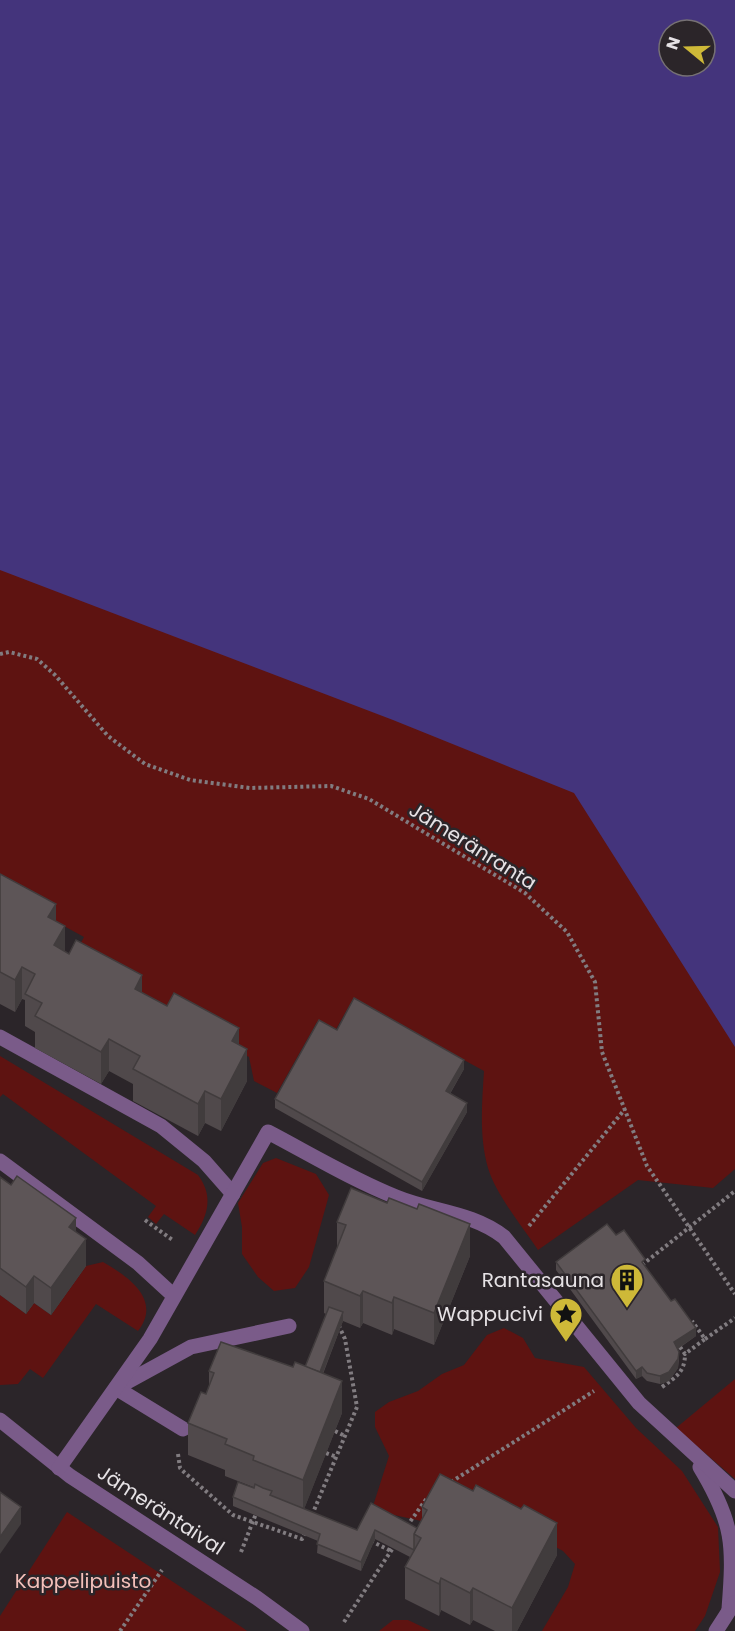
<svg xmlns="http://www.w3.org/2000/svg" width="735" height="1631" font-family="Poppins,sans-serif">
<rect width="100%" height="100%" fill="#2b2529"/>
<g fill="#5e1311">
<path d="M 0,416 L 735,679 L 735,1169 L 713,1188 L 638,1180 L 538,1250 C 523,1227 496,1195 488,1168 C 479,1137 482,1103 484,1071 L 353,999 L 335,1031 L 317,1022 L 277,1093 L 254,1081 L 249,1057 L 71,961 L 84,937 L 0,891 Z"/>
<path d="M 0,1056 L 198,1175 C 213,1195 209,1214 195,1235 L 164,1214 L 156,1224 L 148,1217 L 156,1206 L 3,1094 L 0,1097 Z"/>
<polygon points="276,1158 316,1174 329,1195 309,1267 295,1288 274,1291 258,1277 242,1254 242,1227 238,1203 263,1163"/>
<path d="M 103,1262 C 129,1277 162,1300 138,1331 L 96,1304 L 43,1378 L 30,1369 L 18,1384 L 0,1385 L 0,1295 L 26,1314 L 34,1303 L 51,1315 L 86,1266 Z"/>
<polygon points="504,1328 523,1338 535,1358 584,1367 636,1428 682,1471 718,1527 720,1572 705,1616 695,1631 542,1631 568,1587 575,1564 563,1551 504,1519 426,1522 394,1515 373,1506 389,1456 375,1427 375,1412 389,1402 418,1391 442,1374 464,1365 487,1335"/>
<polygon points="735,1379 735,1479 676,1428"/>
<polygon points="67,1512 243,1628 247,1631 0,1631 0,1616"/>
<polygon points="393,1620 408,1620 431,1631 379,1631"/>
</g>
<path fill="#44347c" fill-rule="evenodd" d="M 0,0 L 735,0 L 735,1047 L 574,793 L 393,720 L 0,570 ZM 669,30 L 705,30 L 705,66 L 669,66 Z"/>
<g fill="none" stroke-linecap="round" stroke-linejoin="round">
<g stroke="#817c80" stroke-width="4" stroke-dasharray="3 3" stroke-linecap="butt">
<polyline points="0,654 9,652 37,659 55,675 108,736 145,764 190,780 250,788 331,786 369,799 525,893 567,932 595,982 602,1052 647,1166 735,1294"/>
<polyline points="145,1220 174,1241"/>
<polyline points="529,1226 625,1109"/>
<polyline points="642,1265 735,1191"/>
<polyline points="705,1339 735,1318"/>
<polyline points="680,1347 685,1354 705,1339 692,1321"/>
<path d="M 662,1387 C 676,1377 685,1372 685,1354"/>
<polyline points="335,1431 345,1436"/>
<polyline points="326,1453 337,1457"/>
<polyline points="178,1454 180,1468 184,1472 233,1515 302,1539 305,1533"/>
<polyline points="451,1482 594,1391"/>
<polyline points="312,1515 357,1407 345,1339 338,1324"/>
<polyline points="407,1526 427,1498"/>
<polyline points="371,1541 391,1551"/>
<polyline points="241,1552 257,1511"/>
<polyline points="344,1622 395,1545"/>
<polyline points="120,1631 162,1570"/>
</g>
<g stroke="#7a5b89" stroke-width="15">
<polyline points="0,1037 161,1126 204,1161 233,1194"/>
<polyline points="0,1161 138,1263 174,1296"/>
<polyline points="118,1387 191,1347 289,1326"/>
<polyline points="116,1388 183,1429"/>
<polyline points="0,1420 70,1476 257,1598 302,1631"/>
<path d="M 700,1467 C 734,1523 734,1545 729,1609"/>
<path d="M 59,1468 L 150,1339 L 268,1132 C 310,1154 351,1179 396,1197 C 432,1212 472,1212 504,1237 L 639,1403 L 735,1491"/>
<polyline points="716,1631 734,1603"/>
</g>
</g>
<g fill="#50494b">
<polygon points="0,874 56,921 65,952 239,1045 247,1081 221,1131 205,1123 198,1136 133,1101 133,1084 109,1071 101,1084 35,1048 35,1032 25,1026 25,1000 22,999 15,1012 0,1004"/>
<polygon points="337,1030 464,1069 450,1094 467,1112 422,1191 275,1108 275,1099"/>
<polygon points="0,1177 76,1231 86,1266 51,1315 34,1303 26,1314 0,1295"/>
<polygon points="337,1222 470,1256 434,1345 394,1329 392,1335 363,1323 360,1328 343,1321 323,1374 342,1413 304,1509 357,1530 417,1528 422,1520 422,1507 557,1555 517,1631 495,1631 473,1620 470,1625 441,1610 439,1616 405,1599 405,1567 410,1557 375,1539 361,1571 317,1553 318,1541 233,1506 233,1497 253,1487 225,1476 225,1470 188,1455 188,1423 206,1394 209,1388 209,1371 305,1367 326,1314 324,1313 324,1281 337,1248"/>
<polygon points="616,1235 645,1266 696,1336 678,1349 679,1360 678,1368 669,1381 660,1384 647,1381 642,1376 636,1379 556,1270 556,1262"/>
</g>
<g fill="#413c3d">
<polygon points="56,904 56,936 48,917"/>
<polygon points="65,926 65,958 54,945"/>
<polygon points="22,967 22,999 15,1012 15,980"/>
<polygon points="142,975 142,1007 135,989"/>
<polygon points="239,1028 239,1060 232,1041"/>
<polygon points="109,1039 109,1071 101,1084 101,1052"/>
<polygon points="247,1049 247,1081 221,1131 221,1099"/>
<polygon points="464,1060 464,1069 446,1100 446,1091"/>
<polygon points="205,1091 205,1123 198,1136 198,1104"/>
<polygon points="467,1103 467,1112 422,1191 422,1182"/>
<polygon points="76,1218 76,1245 69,1227"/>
<polygon points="470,1224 470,1256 434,1345 434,1313"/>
<polygon points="86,1239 86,1266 51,1315 51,1288"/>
<polygon points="34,1276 34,1303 26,1314 26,1287"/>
<polygon points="363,1291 363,1323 360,1328 360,1296"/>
<polygon points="394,1297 394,1329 392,1335 392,1303"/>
<polygon points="343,1312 343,1321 312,1401 312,1393"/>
<polygon points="696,1328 696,1336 674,1351 674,1342"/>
<polygon points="679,1352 678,1368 669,1381 660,1384 660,1376"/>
<polygon points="642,1367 642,1376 636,1379 636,1371"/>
<polygon points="342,1381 342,1413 303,1512 303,1480"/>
<polygon points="21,1507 21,1524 0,1554 0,1537"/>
<polygon points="557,1523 557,1555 517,1631 512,1631 512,1608"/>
<polygon points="375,1530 375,1539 361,1571 361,1562"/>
<polygon points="441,1578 441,1610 439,1616 439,1584"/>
<polygon points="473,1588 473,1620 470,1625 470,1593"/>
</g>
<g fill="#5d5557" stroke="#413c3d" stroke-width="1.5">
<polygon points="0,874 56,904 48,917 65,926 54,945 69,954 76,940 142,975 135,989 167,1006 174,993 239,1028 232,1041 247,1049 221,1099 205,1091 198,1104 133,1069 140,1056 109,1039 101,1052 35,1016 42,1003 25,994 35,974 22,967 15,980 0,972"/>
<polygon points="354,998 464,1060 446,1091 467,1103 422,1182 275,1099 319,1020 337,1030"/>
<polygon points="17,1176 76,1218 69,1227 86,1239 51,1288 34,1276 26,1287 0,1268 0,1177 11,1185"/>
<polygon points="351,1188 387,1203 389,1198 417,1209 419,1204 470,1224 434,1313 394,1297 392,1303 363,1291 360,1296 324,1281 346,1225 337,1222"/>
<polygon points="607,1224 616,1235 624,1230 645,1259 642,1262 671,1301 675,1299 696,1328 674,1342 679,1352 678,1359 669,1372 660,1376 647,1373 642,1367 636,1371 556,1262"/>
<polygon points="329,1307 343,1312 320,1372 305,1367"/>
<polygon points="221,1342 293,1367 295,1362 342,1381 303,1480 253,1460 254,1456 225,1444 227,1439 188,1423 201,1392 206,1394 214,1373 209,1371"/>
<polygon points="440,1474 473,1491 476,1485 521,1509 524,1505 557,1523 512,1608 473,1588 470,1593 441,1578 439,1584 405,1567 421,1538 414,1534 427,1510 422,1507"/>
<polygon points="238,1482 254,1488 255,1484 263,1488 272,1491 270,1495 357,1530 371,1503 417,1528 414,1534 414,1550 375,1530 361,1562 317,1544 320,1534 233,1497"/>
<polygon points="0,1492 21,1507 0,1537"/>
</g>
<defs>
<g id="building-pin" transform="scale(1.725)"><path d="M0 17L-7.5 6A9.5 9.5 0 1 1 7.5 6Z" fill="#ceb938" stroke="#2b2529"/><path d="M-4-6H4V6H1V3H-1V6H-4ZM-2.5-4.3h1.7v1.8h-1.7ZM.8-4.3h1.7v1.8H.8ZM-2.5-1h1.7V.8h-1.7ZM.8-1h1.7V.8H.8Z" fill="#111"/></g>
<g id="sight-pin" transform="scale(1.725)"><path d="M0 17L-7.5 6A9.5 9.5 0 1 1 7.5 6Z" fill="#ceb938" stroke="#2b2529"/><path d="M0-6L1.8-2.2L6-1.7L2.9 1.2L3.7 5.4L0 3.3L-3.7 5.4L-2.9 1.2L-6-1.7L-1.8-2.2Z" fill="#111"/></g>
</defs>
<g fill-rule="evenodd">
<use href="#building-pin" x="627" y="1280"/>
<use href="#sight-pin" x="566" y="1314"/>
</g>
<g text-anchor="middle" stroke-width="5" stroke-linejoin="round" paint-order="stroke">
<g font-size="20" fill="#e6e2e5" stroke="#2b2529">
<text transform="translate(473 846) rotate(32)" y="7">Jämeränranta</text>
<text transform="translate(161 1510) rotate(33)" y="7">Jämeräntaival</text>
</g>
<g font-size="20" fill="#e6e2e5" stroke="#2b2529" text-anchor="end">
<text x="604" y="1287">Rantasauna</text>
<text x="543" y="1321">Wappucivi</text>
</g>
<g font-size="20" fill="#f3c0ba" stroke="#2b2529">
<text x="83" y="1588">Kappelipuisto</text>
</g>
</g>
<g transform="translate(687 48) rotate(289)"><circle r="28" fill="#2b2529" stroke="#767174" stroke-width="1.5"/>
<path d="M0-4.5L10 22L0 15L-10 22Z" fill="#ceb938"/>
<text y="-9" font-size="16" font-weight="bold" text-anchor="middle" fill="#e6e2e5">N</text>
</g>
</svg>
